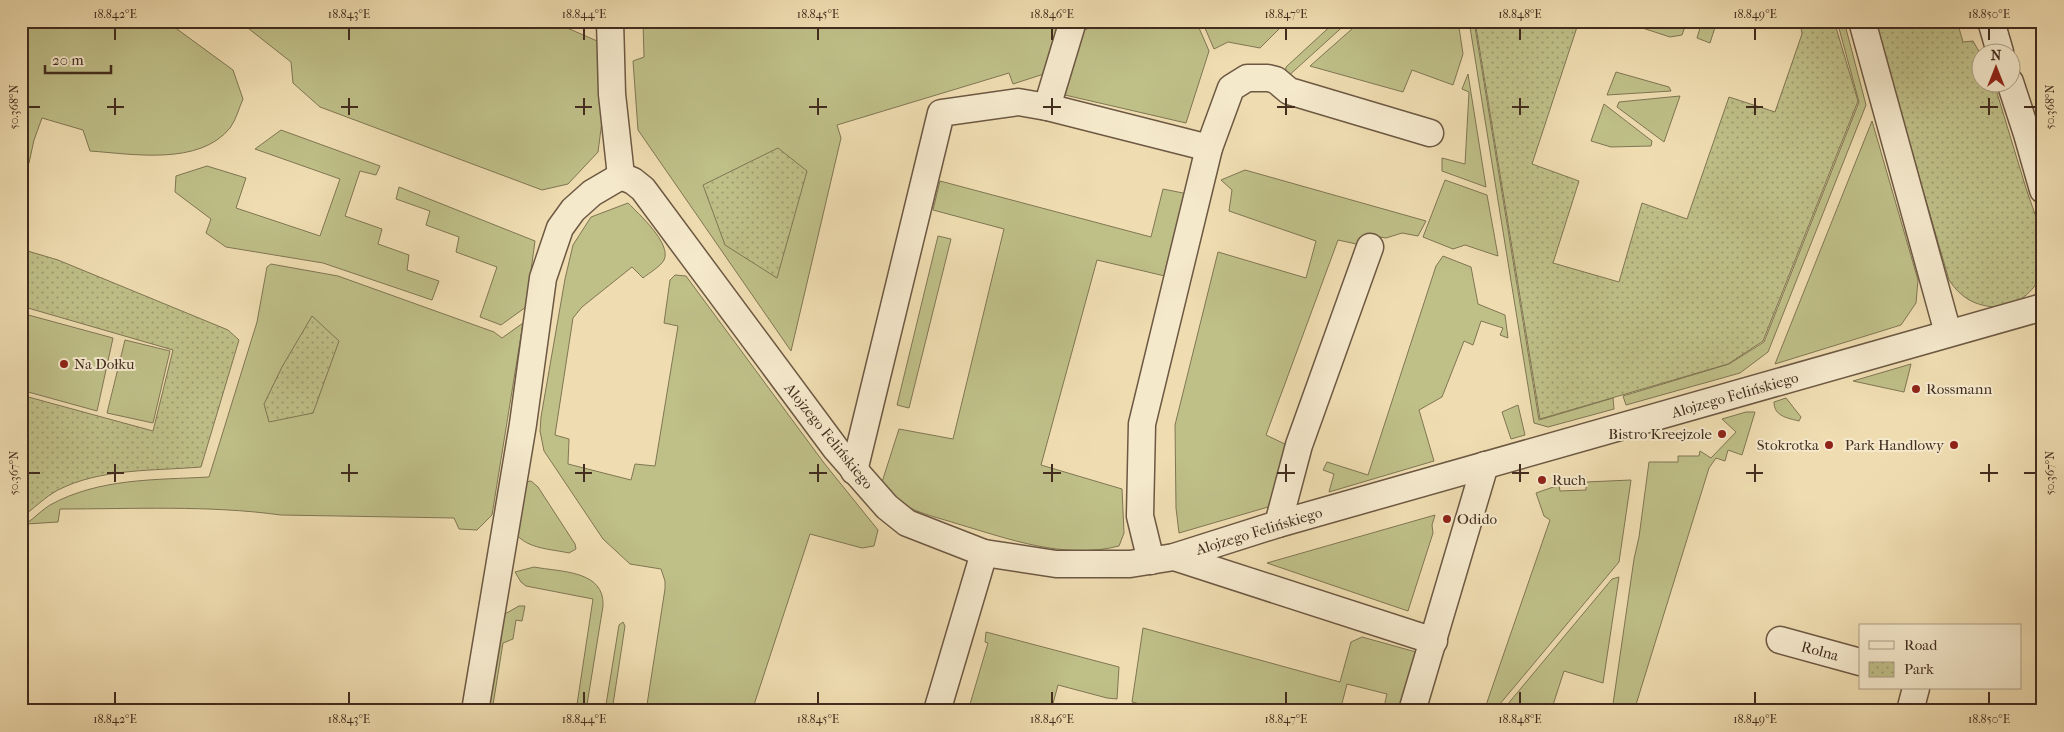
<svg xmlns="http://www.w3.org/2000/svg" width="2064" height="732" font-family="'IM FELL French Canon',serif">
<defs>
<pattern id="park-dots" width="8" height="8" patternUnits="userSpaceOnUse" patternTransform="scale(1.25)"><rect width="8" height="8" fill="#bfbf88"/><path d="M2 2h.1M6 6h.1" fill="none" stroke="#9d9b6f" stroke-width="1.8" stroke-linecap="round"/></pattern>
</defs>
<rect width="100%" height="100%" fill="#efddb1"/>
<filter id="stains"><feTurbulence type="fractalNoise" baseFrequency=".004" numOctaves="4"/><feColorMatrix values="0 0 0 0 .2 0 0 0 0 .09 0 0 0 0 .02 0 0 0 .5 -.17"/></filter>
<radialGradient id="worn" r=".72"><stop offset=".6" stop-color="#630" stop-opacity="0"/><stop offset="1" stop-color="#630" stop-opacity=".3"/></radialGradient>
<g fill="#bfbf88" stroke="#807653">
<path d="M 21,21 L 166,21 L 233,70 L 243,99 C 239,108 236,120 230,128 C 199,166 133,154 90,151 L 83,130 L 42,118 L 34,140 L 29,163 L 21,173 Z"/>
<polygon points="239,21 551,21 604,44 605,98 598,152 568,184 542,190 320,107 293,83 291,62"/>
<polygon points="643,21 1059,21 1047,73 1013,84 1009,73 837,125 841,138 791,351 638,130 633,61 644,57"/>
<polygon points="1110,21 1196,21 1209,51 1186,123 1065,95 1081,31"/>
<polygon points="1202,21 1287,21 1260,48 1228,42 1214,49"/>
<polygon points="1336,21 1349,21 1285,79 1286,67"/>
<polygon points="1361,21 1458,21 1463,54 1453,85 1412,70 1403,92 1310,66"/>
<polygon points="1469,21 1474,21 1539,420 1613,398 1614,409 1548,427 1534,423"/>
<polygon points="1621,21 1687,21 1682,35 1670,37"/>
<polygon points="1702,21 1717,21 1710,43 1697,38"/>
<polygon points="1837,21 1844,21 1866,105 1768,352 1740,373 1626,405 1623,396 1729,364 1764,342 1859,102"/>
<polygon points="1616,72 1669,87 1671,91 1607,95"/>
<polygon points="1468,74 1486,187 1442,171 1442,158 1465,164 1469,92 1462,89"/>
<polygon points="1680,96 1664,142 1617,107 1619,102"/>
<polygon points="1604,104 1652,141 1651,146 1611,147 1591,141"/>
<polygon points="1872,121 1918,280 1916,303 1901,325 1775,364"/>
<polygon points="281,130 380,166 376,175 360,171 345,216 382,229 378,244 409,255 407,270 439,281 432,300 323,263 226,247 206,233 211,219 175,192 176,176 207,166 246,178 236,208 320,236 340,179 255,149"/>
<polygon points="1245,170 1426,221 1418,236 1402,233 1386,238 1374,236 1370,247 1338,240 1266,435 1289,446 1268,507 1179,533 1176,508 1175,425 1218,252 1306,278 1316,241 1229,211 1232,190 1221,180"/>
<polygon points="1445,180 1487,195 1498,256 1465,245 1453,249 1423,237"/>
<path d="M 940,181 L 1151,237 L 1163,189 L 1193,195 L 1169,277 L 1097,260 L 1041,465 L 1122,489 L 1124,533 L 1119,546 C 1065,560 1009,539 958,524 C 940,518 919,514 903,504 C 895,499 889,490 882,482 L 899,429 L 953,439 L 1004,229 L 933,210 Z"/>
<polygon points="399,187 535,241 526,307 501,325 480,317 497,267 456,252 459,237 426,225 430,211 396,199"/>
<path d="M 628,203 C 639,214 672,244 664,260 C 660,267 649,273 643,278 L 632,267 L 582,307 L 573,318 L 555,435 L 569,439 L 568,464 L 631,480 L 635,464 L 655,466 L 678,326 L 664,323 L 670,280 L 675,275 L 686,276 L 824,463 L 878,530 L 874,546 L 862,548 L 810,534 L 752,711 L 646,711 L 665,589 L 665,581 L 661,569 L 630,564 L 603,539 L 544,451 L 540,431 L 541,417 L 565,279 L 573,245 L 591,217 Z"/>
<polygon points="938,236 951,239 909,408 897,405"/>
<polygon points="1443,256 1471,267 1478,304 1505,315 1508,338 1500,335 1503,328 1481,321 1473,345 1464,341 1442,397 1419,410 1434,461 1329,492 1334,474 1323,470 1327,462 1368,475 1436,266"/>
<path d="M 271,264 L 338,276 L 494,332 L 502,338 L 523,323 L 492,515 L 477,530 L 459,529 L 454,518 L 281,515 C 208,505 133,509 60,509 L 58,522 L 26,524 C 34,518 42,510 50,505 C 99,478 155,480 209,477 L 257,322 L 267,267 Z"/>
<polygon points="21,313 113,338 97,411 21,390"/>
<polygon points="125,340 170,351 153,423 107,413"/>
<polygon points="1911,364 1904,392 1853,381"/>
<path d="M 1786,398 L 1801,417 L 1799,421 C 1787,418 1774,416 1774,402 Z"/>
<polygon points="1518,405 1525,435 1511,439 1502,412"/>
<polygon points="1746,412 1755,412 1742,455 1728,450 1725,461 1716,458 1709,468 1634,711 1612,711 1634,559 1639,537 1649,462 1678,462 1678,456 1699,456 1700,451 1711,458 1736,432 1722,419"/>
<polygon points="1631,480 1619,562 1494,711 1484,711 1550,520 1544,516 1536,493 1559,485 1560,491 1586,490 1586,482"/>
<path d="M 531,481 L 538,487 L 575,544 L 576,549 L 569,553 C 551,549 528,549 516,534 L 525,482 Z"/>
<polygon points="1435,515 1432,525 1433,533 1408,611 1267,563"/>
<path d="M 534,567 C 560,572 605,570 603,606 L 586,711 L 576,711 L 593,599 L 526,586 L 521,582 L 515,572 Z"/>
<polygon points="1619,577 1603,683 1564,671 1551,711 1502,711 1612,579"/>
<polygon points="519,606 525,606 522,621 516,620 513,639 503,643 492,711 485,711 503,615"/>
<polygon points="623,622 625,626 612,711 605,711 619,625"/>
<polygon points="1143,628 1340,682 1351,642 1362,637 1416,652 1398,711 1383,711 1387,694 1347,684 1340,711 1168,711 1132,702"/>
<polygon points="986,632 1119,667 1117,699 1107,698 1058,685 1051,711 968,711 988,643 985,642"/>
</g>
<g fill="url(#park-dots)" stroke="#807653">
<polygon points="1475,21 1579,21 1532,164 1579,181 1553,263 1619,282 1642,203 1687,219 1729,97 1775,112 1802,34 1801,28 1804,21 1834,21 1858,101 1763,341 1728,364 1540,419"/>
<path d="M 1874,21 L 1957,21 L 1963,42 L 1973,41 L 1981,55 L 1982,82 L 1994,83 C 2004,117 2015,151 2025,185 C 2033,211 2048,241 2043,270 C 2039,287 2017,307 1999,307 C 1976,307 1961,298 1949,280 Z"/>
<polygon points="778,148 807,171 777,278 725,245 703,185"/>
<path d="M 21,249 L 58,260 L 228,330 L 239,340 L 201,467 C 154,471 101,468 58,490 C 45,497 33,509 21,518 L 21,395 L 153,431 L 173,350 L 21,306 Z"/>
<polygon points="312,316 339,341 313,413 269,422 264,404 282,367"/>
</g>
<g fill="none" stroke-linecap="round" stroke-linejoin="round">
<g stroke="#6d5843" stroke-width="29">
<g id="minor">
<polyline points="610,21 612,94 621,176"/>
<polyline points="1862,21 1948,333"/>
<polyline points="1991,21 2000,52"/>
<polyline points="2010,82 2027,134 2043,190"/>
<polyline points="1047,107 1209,148 1142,424 1140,516 1151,561"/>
<polyline points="1209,148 1231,88 1247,78 1268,78 1276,80 1289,91 1430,133"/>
<polyline points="621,176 633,181 643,189 836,449 887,507 907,523 984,553 1056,564 1130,564 1174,557 1278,524 2043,307"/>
<polyline points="854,471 941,113 1018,102 1047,107 1073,21"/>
<polyline points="1278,524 1299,445 1370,247"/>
<polyline points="1174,557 1434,641"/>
<polyline points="1780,640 1860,662"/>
<polyline points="475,711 523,424 543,278 560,228 573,210 592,193 621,176"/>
<polyline points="937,711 984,553"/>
<polyline points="1412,711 1485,465"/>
<polyline points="1910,711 1916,688"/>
</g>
</g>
<use href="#minor" stroke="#f5e9cc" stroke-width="26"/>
</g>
<path fill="none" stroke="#422c1e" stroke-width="2" d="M 115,28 L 115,40M 349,28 L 349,40M 584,28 L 584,40M 818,28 L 818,40M 1052,28 L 1052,40M 1286,28 L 1286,40M 1520,28 L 1520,40M 1755,28 L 1755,40M 1989,28 L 1989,40M 115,98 L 115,115M 349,98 L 349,115M 584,98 L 584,115M 818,98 L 818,115M 1052,98 L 1052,115M 1286,98 L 1286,115M 1520,98 L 1520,115M 1755,98 L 1755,115M 1989,98 L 1989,115M 28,107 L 40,107M 107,107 L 124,107M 341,107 L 358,107M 575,107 L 592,107M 809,107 L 827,107M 1043,107 L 1061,107M 1277,107 L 1295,107M 1512,107 L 1529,107M 1746,107 L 1763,107M 1980,107 L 1998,107M 2024,107 L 2036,107M 115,464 L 115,482M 349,464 L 349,482M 584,464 L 584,482M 818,464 L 818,482M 1052,464 L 1052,482M 1286,464 L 1286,482M 1520,464 L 1520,482M 1755,464 L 1755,482M 1989,464 L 1989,482M 28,473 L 40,473M 107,473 L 124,473M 341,473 L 358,473M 575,473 L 592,473M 809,473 L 827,473M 1043,473 L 1061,473M 1277,473 L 1295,473M 1512,473 L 1529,473M 1746,473 L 1763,473M 1980,473 L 1998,473M 2024,473 L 2036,473M 115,692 L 115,704M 349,692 L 349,704M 584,692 L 584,704M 818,692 L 818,704M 1052,692 L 1052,704M 1286,692 L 1286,704M 1520,692 L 1520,704M 1755,692 L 1755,704M 1989,692 L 1989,704"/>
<g fill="#8f2418" stroke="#f5e9cc" stroke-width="2">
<circle cx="64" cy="364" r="5"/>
<circle cx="1916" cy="389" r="5"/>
<circle cx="1722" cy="434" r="5"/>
<circle cx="1829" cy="445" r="5"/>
<circle cx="1954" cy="445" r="5"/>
<circle cx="1542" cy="480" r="5"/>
<circle cx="1447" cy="519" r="5"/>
</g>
<g text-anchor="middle" stroke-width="4" stroke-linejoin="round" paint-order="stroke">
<g font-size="15" fill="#422c1e" stroke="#f5e9cc" text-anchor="start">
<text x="74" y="369">Na Dołku</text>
<text x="1926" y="394">Rossmann</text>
<text x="1712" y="439" text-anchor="end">Bistro Kreejzole</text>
<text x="1819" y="450" text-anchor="end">Stokrotka</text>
<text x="1944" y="450" text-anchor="end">Park Handlowy</text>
<text x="1552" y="485">Ruch</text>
<text x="1457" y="524">Odido</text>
</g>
<g font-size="15" fill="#422c1e" stroke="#f5e9cc">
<text transform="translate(1735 395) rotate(-16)" y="5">Alojzego Felińskiego</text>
<text transform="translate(829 436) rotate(51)" y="5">Alojzego Felińskiego</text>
<text transform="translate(1259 531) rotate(-17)" y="5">Alojzego Felińskiego</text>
<text transform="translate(1820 651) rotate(15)" y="5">Rolna</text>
</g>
</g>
<rect width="2064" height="732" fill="none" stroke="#efddb1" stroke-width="55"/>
<rect x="1859" y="624" width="162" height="65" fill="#f5e9cc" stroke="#ad9d86"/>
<rect x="1869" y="641" width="25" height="8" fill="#f5e9cc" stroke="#ad9d86"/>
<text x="1904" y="650" font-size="15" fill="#422c1e">Road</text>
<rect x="1869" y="662" width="25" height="15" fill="url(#park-dots)" stroke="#ad9d86"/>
<text x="1904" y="674" font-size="15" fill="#422c1e">Park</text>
<g transform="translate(1996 68)"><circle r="24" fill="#f5e9cc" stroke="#ad9d86"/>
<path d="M0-4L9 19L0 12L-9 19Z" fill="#8f2418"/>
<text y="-8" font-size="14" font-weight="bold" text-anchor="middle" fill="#422c1e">N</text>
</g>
<path d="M45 65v8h66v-8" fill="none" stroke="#422c1e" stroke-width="2.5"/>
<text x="52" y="65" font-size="15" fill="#422c1e" stroke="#f5e9cc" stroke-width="4" paint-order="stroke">20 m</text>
<rect x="28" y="28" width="2008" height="676" fill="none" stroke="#422c1e" stroke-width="2"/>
<g font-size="12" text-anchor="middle" fill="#422c1e">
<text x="115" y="18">18.842°E</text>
<text x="349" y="18">18.843°E</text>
<text x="584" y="18">18.844°E</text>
<text x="818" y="18">18.845°E</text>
<text x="1052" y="18">18.846°E</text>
<text x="1286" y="18">18.847°E</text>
<text x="1520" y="18">18.848°E</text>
<text x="1755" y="18">18.849°E</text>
<text x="1989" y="18">18.850°E</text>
<text transform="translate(14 107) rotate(-90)" y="4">50.368°N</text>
<text transform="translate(2050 107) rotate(-90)" y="4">50.368°N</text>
<text transform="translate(14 473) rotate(-90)" y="4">50.367°N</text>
<text transform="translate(2050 473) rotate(-90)" y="4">50.367°N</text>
<text x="115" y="723">18.842°E</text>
<text x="349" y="723">18.843°E</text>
<text x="584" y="723">18.844°E</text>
<text x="818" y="723">18.845°E</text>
<text x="1052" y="723">18.846°E</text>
<text x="1286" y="723">18.847°E</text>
<text x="1520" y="723">18.848°E</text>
<text x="1755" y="723">18.849°E</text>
<text x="1989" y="723">18.850°E</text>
</g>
<rect width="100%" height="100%" filter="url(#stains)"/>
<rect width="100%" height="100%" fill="url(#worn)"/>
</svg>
